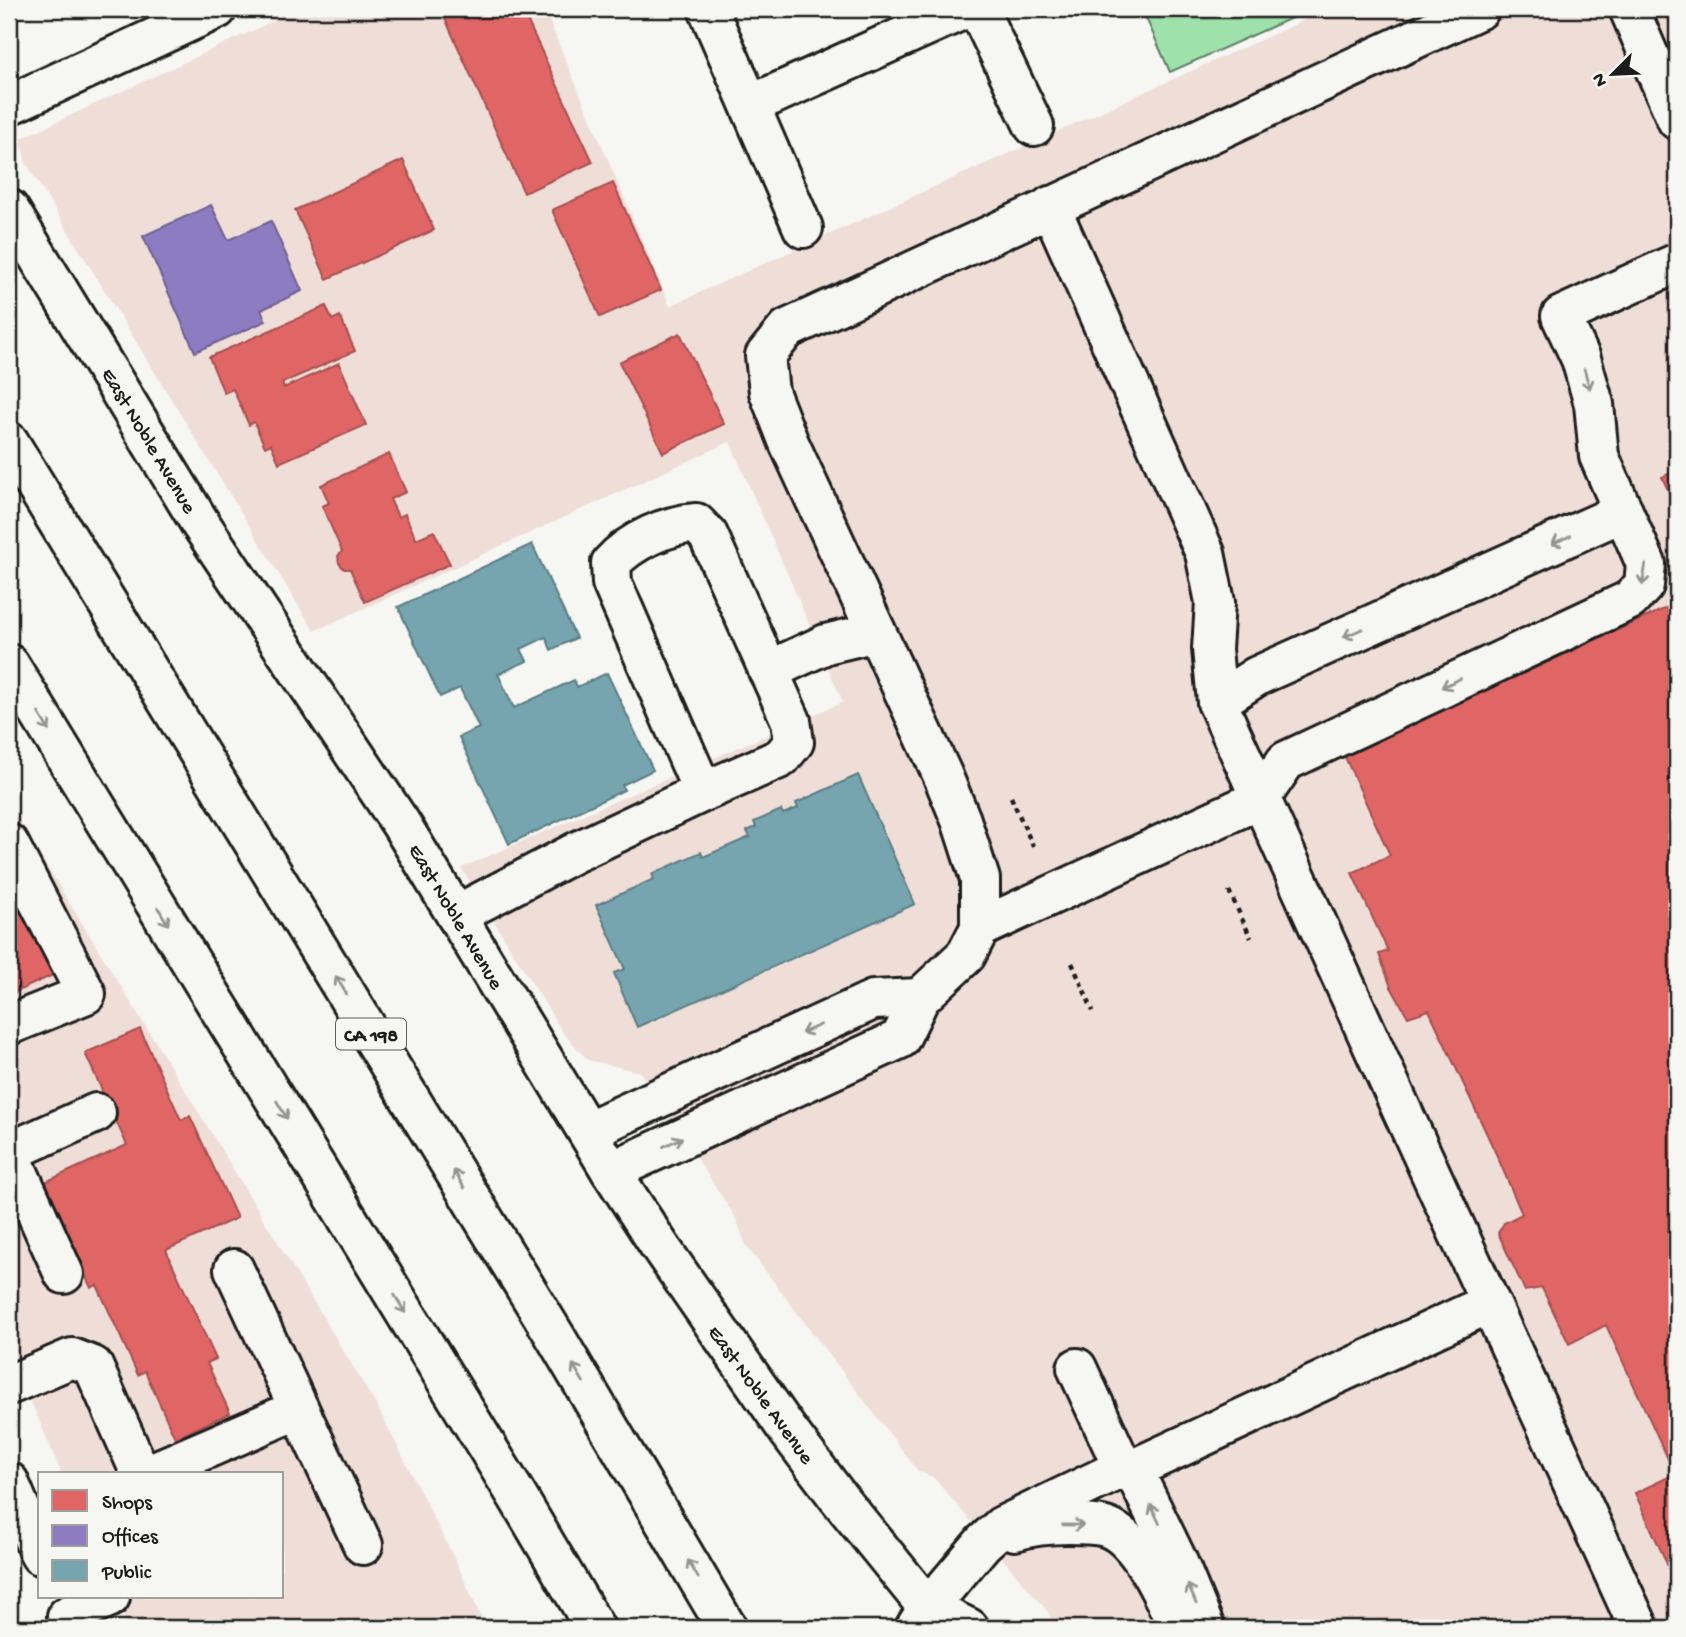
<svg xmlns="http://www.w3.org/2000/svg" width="1686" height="1637" font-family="'Gochi Hand',sans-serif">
<rect width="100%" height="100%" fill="#f6f6f2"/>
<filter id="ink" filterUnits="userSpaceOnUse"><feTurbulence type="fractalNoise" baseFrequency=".0143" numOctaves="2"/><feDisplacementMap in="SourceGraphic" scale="14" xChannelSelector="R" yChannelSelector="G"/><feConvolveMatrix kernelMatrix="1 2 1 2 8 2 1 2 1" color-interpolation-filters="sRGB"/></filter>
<g filter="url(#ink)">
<g fill="#efded7">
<polygon points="299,9 544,9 670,306 1329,9 1677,9 1677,1628 1053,1628 1049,1613 933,1477 918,1471 747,1247 734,1215 640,1072 588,1060 563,1033 461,868 843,702 730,442 314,631 26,163 20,139"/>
<polygon points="9,805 204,1121 378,1408 457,1564 486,1628 129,1628 116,1597 282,1597 282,1474 62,1474 9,1351"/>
</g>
<polygon fill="#9ee1ab" stroke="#5d7e64" stroke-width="2" points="1142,9 1312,9 1170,72"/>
<g fill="#e06666" stroke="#a55050" stroke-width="2">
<polygon points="455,9 522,9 593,162 524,193 443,14"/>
<polygon points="403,160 434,230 327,279 295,210"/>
<polygon points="613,183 661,290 600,317 552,210"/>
<polygon points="326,306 332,320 340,316 355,351 282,383 284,388 339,363 366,425 279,463 271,444 265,447 254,422 249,425 233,389 224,393 209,357"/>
<polygon points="680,333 724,424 663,453 619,362"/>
<polygon points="389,454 406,492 390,499 398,517 405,514 416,539 434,531 450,564 365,602 350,569 344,569 339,563 338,556 342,551 322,506 329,503 321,485"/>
<polygon points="1677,470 1677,510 1662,477"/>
<polygon points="1677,603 1677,1586 1635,1493 1675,1474 1606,1325 1569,1344 1542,1288 1525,1291 1498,1233 1504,1223 1522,1214 1498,1158 1429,1010 1408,1017 1391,987 1379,954 1388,951 1352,873 1390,855 1344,755"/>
<polygon points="9,877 53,975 9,995"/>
<polygon points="140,1029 181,1120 190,1116 237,1218 166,1250 216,1359 207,1363 230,1413 175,1438 145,1371 138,1375 97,1285 91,1288 43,1183 127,1145 85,1053"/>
</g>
<polygon fill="#8e7cc3" stroke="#6c5f91" stroke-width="2" points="211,205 228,240 271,221 302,291 261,310 266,321 195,352 143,236"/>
<g fill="#76a5af" stroke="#5b7c83" stroke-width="2">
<polygon points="532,544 576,638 551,650 546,637 521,649 527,661 498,674 514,708 574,680 577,687 607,673 653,770 622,785 624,790 509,844 459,737 479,728 460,688 440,697 398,607"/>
<polygon points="858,775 915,904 637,1027 614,973 625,969 596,905 654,879 652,874 701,852 703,857 750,837 747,831 756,827 754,822 781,810 783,814 798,808 796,803"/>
</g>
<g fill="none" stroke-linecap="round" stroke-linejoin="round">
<g stroke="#1c1c1c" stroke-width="44">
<g id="minor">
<polyline points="708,9 803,228"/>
<polyline points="978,9 1034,126"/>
<polyline points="1629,9 1677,120"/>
<polyline points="9,105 217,9"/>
<polyline points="750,105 965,9"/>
<polyline points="1050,206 1205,553 1215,602 1212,649 1217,702 1399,1104 1639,1628"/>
<polyline points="9,209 200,523 401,824 611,1171 659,1245 789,1432 838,1497 928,1608 937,1628"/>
<polyline points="768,671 826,644 876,632"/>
<polyline points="1217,702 1257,676 1623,512"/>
<polyline points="9,844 86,994 9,1025"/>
<path d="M 456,915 L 576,852 L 703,792 L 781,758 L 794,742 L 791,721 L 708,535 L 696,523 C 666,525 631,541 611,563 L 612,583 L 703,792"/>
<polyline points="980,928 1260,799 1286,761 1630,600 1644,585 1646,564 1599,456 1594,404 1581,359 1561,316 1677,263"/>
<polyline points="587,1131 873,1000 920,998"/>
<polyline points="9,1152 64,1274"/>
<polyline points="9,1152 96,1113"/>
<polyline points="611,1171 900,1039 920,998 966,955 980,928 980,879 961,820 942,774 789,443 769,392 765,356 787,329 1480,9"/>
<polyline points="1077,1368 1123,1468"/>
<polyline points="9,1385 72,1358 93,1366 141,1474"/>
<polyline points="299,1409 363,1545"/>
<polyline points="1133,1469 1177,1560 1205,1628"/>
<polyline points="148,1474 299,1409 234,1269"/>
<polyline points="9,1482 40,1555"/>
<path d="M 1015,1531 C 1033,1525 1050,1524 1069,1524 C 1079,1524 1091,1524 1102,1526 C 1139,1534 1163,1598 1179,1628"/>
<polyline points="928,1608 969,1628"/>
<polyline points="67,1616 110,1597"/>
<polyline points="915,1628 928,1608 983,1543 1002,1526 1123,1468 1133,1469 1490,1303"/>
</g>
</g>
<g stroke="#1c1c1c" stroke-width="44">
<g id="highway">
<polyline points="9,442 555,1336 727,1628"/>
<polyline points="9,664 517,1496 595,1628"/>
</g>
</g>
<g stroke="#1c1c1c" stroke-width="4.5" stroke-dasharray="5 5" stroke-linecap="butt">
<polyline points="1011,797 1033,846"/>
<polyline points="1229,891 1251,938"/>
<polyline points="1072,963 1093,1011"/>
</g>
<use href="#minor" stroke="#f6f6f2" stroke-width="38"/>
<use href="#highway" stroke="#f6f6f2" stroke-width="38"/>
</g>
<defs><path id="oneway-shaft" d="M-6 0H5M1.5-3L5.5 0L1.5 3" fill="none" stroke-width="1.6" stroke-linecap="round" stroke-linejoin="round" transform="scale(1.75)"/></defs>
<g stroke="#949492">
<use href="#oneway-shaft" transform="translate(1587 379) rotate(74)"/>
<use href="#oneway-shaft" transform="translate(1561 540) rotate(156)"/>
<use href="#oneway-shaft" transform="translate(1644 575) rotate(99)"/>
<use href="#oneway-shaft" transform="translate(1353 633) rotate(156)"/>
<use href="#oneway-shaft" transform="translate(1451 683) rotate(155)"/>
<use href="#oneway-shaft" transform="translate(44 722) rotate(59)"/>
<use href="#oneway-shaft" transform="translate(163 916) rotate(59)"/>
<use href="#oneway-shaft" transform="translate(341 985) rotate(-121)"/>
<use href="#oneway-shaft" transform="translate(811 1029) rotate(156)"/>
<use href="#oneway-shaft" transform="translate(282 1110) rotate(59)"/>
<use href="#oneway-shaft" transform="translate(673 1142) rotate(-25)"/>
<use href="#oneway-shaft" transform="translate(459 1179) rotate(-121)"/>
<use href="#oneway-shaft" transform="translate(400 1304) rotate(59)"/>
<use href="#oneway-shaft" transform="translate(578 1373) rotate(-121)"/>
<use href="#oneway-shaft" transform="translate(1155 1514) rotate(-115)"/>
<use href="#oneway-shaft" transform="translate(1073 1525) rotate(1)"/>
<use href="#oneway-shaft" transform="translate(693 1569) rotate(-120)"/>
<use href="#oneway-shaft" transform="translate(1192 1594) rotate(-113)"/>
</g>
</g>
<g text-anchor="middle" stroke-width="7" stroke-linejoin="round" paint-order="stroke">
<rect fill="#f6f6f2" stroke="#5d5d5c" stroke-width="2" x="336" y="1018.5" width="70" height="31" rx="5"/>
<g font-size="19" font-weight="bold" fill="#1c1c1c">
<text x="371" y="1041">CA 198</text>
</g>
<g font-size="21" fill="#1c1c1c" stroke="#f6f6f2">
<text transform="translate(150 440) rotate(59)" y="7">East Noble Avenue</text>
<text transform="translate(457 916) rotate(59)" y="7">East Noble Avenue</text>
<text transform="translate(762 1394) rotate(54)" y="7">East Noble Avenue</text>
</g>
</g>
<rect width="1686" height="1637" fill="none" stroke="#f6f6f2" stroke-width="35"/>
<rect x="18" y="18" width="1651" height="1602" fill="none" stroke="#1c1c1c" stroke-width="2.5" filter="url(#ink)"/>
<rect x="38" y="1472" width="245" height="126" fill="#f6f6f2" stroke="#9f9f9c" stroke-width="2"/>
<rect x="52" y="1490" width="35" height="21" fill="#e06666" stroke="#9f9f9c" stroke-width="2"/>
<text x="102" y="1508" font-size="21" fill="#1c1c1c">Shops</text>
<rect x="52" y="1525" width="35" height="21" fill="#8e7cc3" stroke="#9f9f9c" stroke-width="2"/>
<text x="102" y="1542" font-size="21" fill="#1c1c1c">Offices</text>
<rect x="52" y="1560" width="35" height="21" fill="#76a5af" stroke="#9f9f9c" stroke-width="2"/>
<text x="102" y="1578" font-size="21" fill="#1c1c1c">Public</text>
<g transform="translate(1613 74) rotate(246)" stroke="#f6f6f2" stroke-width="5" paint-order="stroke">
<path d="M0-5L12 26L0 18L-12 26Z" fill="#1c1c1c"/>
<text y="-10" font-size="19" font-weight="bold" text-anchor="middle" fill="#1c1c1c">N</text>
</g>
</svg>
